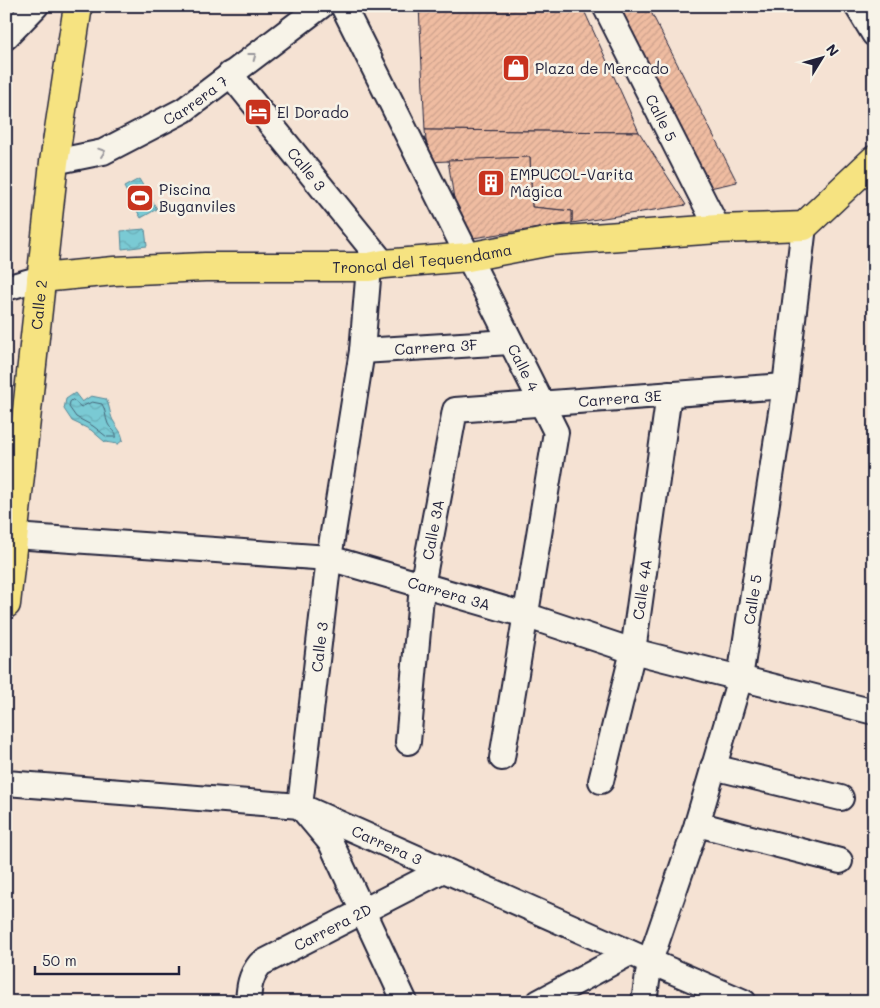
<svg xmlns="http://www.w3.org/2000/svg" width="880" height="1008" font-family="Mali,sans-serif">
  <defs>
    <pattern id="water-waves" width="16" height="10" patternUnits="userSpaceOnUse" patternTransform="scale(1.25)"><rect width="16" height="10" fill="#7acad4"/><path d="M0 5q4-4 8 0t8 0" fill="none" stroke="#69adb7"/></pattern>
    <pattern id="building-hatch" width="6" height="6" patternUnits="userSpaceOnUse" patternTransform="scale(1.25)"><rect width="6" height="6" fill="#efbca1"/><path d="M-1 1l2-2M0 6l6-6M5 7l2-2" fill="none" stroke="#cda18c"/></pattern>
  </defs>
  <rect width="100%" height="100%" fill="#f5e2d3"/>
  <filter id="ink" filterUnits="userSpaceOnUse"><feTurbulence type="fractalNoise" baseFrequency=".02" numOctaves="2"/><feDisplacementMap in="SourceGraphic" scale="10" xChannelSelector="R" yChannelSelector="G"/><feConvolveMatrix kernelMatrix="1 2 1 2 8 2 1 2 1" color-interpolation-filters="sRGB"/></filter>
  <g filter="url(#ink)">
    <g fill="url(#water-waves)" stroke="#578797">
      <polygon points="139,179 157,209 141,218 124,187"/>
      <polygon points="145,229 147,246 122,249 121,231"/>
      <path d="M75,393l7,9 9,-6 15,3c4,7 4,18 8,23 4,8 7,8 9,18l-5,4 -13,-2 -14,-12 -19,-9 -8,-12 2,-10z"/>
    </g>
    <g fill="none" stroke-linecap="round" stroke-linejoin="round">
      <g stroke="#456578" stroke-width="1">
        <polygon points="136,187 138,188 149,206 145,210 142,209 132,191 132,189"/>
        <path d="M73,400l8,7 11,-5 10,2c4,6 3,13 6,20 3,6 9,7 8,13h-9l-14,-11 -17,-9 -7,-10 1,-5z"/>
      </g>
    </g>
    <g fill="url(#building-hatch)" stroke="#22223b">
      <polygon points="419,6 582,6 639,132 425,130"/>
      <polygon points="618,6 648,6 737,182 710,188"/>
      <polygon points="425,130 639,132 686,205 572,223 572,211 532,207 530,157 428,162"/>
      <polygon points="530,157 532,207 572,211 572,223 473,238 456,212 448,160"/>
    </g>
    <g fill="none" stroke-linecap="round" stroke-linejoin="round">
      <g stroke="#22223b" stroke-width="28">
        <g id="minor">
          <path id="s1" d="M343,6l213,426 -54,326"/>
          <path id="s2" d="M605,6l113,223"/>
          <polyline points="857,6 874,34"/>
          <polyline points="6,37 36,6"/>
          <path id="s3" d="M230,74l154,190"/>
          <path id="s4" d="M54,162l49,-10 81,-42 137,-104"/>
          <polyline points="369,267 362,351 329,558 300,806 331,843 405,1002"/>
          <polyline points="6,288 41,278"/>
          <path id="s5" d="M362,351l148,-9"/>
          <path id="s6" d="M14,536l315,22 196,57 108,36 241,61"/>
          <path id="s7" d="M408,742l14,-156 33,-176 330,-24"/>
          <polyline points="713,767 841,798"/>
          <path id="s8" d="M601,781l32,-130 36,-257"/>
          <path id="s9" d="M6,783l294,23 358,159 86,37"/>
          <polyline points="697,824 840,861"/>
          <path id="s10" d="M248,1002c1,-15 2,-26 12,-38l183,-94"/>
          <polyline points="539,1002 630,953"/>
          <path id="s11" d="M644,1002l6,-41 47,-137 43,-146 45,-292 19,-160"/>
        </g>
      </g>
      <g stroke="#22223b" stroke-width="31">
        <g id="major">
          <path id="s12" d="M41,278l73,-7 91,-4h164l15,-3 84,-7 83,-16 167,-12 86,-3 70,-66"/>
          <path id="s13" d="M6,604l48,-442 24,-156"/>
        </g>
      </g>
      <use href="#minor" stroke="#f7f3e8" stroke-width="24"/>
      <use href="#major" stroke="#f6e381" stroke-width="28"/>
    </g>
    <defs><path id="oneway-chevron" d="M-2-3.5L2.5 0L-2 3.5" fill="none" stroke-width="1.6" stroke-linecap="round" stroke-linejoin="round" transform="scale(1.25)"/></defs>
    <g stroke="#97959a">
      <use href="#oneway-chevron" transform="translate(253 56) rotate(-37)"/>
      <use href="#oneway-chevron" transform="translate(102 152) rotate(-19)"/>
    </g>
  </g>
  <defs>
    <g id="shop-square" transform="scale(1.4375)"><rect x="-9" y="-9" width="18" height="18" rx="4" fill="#c8321e" stroke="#f7f3e8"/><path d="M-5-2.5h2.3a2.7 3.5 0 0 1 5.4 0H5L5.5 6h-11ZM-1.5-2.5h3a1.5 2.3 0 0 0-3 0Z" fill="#fff"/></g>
    <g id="hotel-square" transform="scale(1.4375)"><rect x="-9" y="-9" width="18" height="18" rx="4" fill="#c8321e" stroke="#f7f3e8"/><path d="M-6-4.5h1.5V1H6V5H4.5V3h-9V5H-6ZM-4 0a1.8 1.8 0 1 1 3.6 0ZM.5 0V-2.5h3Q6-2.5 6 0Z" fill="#fff"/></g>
    <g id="building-square" transform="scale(1.4375)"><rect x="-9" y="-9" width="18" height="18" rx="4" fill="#c8321e" stroke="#f7f3e8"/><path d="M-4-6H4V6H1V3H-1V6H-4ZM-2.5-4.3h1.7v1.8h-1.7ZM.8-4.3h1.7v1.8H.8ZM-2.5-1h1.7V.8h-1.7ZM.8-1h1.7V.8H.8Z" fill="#fff"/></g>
    <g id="stadium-square" transform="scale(1.4375)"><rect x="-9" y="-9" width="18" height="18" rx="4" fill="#c8321e" stroke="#f7f3e8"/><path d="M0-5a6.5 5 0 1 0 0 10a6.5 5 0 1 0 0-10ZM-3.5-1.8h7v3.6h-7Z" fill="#fff"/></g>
  </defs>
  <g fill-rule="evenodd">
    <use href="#shop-square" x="516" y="68"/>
    <use href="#hotel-square" x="258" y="112"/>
    <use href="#building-square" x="491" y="183"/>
    <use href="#stadium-square" x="140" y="198"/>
  </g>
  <g text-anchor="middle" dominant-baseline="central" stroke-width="5" stroke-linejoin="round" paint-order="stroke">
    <g font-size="15" fill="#22223b" stroke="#f7f3e8" text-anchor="start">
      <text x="535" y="68">Plaza de Mercado</text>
      <text x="277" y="112">El Dorado</text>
      <text x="510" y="174">EMPUCOL-Varita<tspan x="510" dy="17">Mágica</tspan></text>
      <text x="159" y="189">Piscina<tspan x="159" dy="17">Buganviles</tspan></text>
    </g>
    <g font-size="15" fill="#22223b" stroke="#f7f3e8">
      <text stroke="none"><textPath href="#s4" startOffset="156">Carrera 7</textPath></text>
      <text stroke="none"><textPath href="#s2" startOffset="125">Calle 5</textPath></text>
      <text stroke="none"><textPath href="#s3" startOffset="122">Calle 3</textPath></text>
      <text stroke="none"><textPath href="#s12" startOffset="382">Troncal del Tequendama</textPath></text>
      <text stroke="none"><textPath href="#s13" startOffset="301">Calle 2</textPath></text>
      <text stroke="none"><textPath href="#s5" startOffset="74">Carrera 3F</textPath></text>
      <text stroke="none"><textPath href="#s1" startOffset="404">Calle 4</textPath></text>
      <text stroke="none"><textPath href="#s7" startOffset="501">Carrera 3E</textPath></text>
      <text stroke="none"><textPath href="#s7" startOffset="214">Calle 3A</textPath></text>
      <text stroke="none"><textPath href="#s8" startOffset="196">Calle 4A</textPath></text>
      <text stroke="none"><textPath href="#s6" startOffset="441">Carrera 3A</textPath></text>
      <text stroke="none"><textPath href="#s11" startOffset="418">Calle 5</textPath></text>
      <text transform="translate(319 647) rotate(-83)">Calle 3</text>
      <text stroke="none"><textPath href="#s9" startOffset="390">Carrera 3</textPath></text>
      <text stroke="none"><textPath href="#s10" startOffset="122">Carrera 2D</textPath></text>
    </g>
  </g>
  <rect width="880" height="1008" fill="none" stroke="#f7f3e8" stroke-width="25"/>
  <rect x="12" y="12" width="855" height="983" fill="none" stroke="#22223b" stroke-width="2" filter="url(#ink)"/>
  <g transform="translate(822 58) rotate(53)" stroke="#f7f3e8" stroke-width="4" paint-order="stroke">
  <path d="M0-4L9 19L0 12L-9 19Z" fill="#22223b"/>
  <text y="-8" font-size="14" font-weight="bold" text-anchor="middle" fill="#22223b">N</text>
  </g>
  <path d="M35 966v8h144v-8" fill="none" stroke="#22223b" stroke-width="2.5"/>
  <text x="42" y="966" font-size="15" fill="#22223b" stroke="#f7f3e8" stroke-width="4" paint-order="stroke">50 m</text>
</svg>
